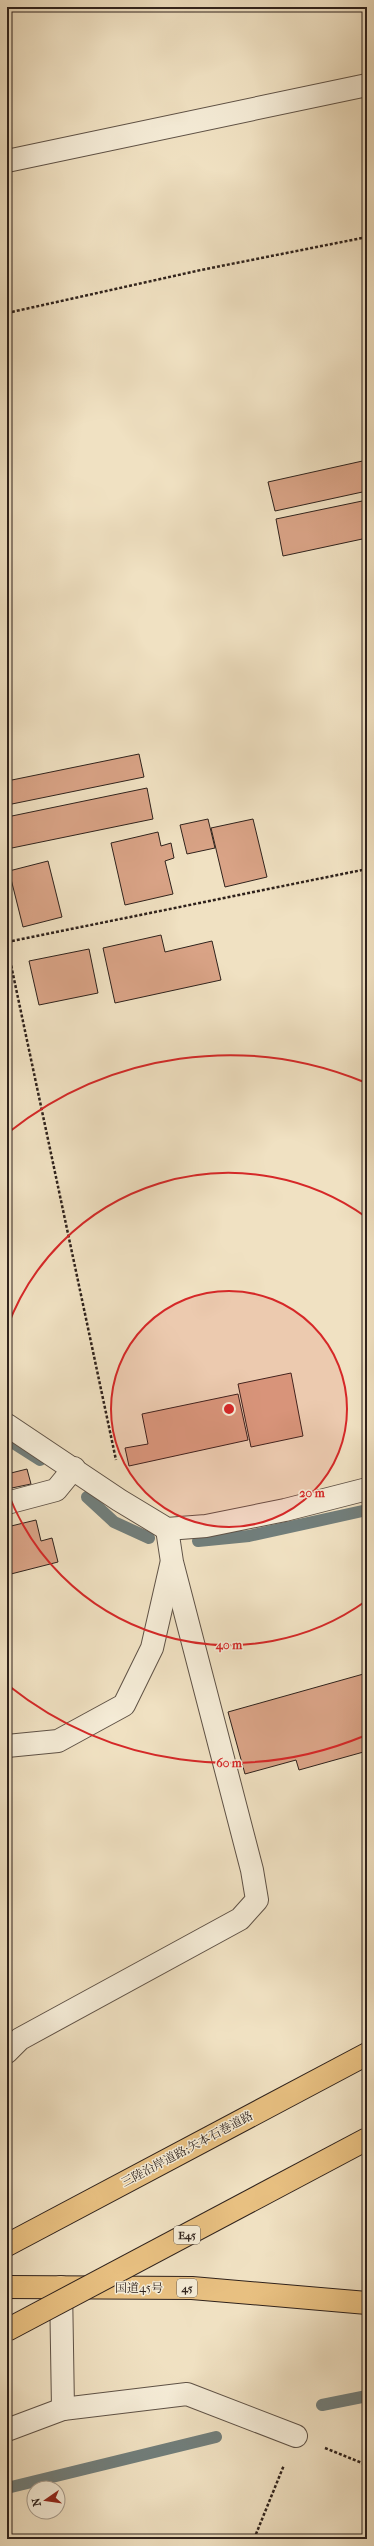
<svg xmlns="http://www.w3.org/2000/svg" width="374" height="2546" font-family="'IM FELL French Canon','Noto Serif JP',serif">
  <rect width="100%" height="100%" fill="#f0e1c2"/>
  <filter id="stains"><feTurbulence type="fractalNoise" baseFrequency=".005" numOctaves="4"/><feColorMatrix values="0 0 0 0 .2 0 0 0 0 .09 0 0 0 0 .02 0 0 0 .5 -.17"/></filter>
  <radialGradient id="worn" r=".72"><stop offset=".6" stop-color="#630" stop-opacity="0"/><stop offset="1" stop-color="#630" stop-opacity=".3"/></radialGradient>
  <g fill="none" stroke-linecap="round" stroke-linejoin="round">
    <g stroke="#717e7b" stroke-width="12">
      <polyline points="7,1439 40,1460"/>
      <polyline points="87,1497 114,1522 149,1538"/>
      <polyline points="198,1541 249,1536 367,1510"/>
      <polyline points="322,2405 367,2396"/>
      <polyline points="7,2488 216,2437"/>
    </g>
  </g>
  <g fill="#d9a386" stroke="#2f221c">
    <polygon points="367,460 367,491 275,511 268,482"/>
    <polygon points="367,500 367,538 283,556 276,519"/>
    <polygon points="139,754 144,777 7,805 7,781"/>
    <polygon points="147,788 153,819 7,849 7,817"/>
    <polygon points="208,819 215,848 187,854 180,825"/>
    <polygon points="253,819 267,877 225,887 211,828"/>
    <polygon points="158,832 161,846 171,843 174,858 165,861 173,894 125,905 111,843"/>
    <polygon points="48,861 62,917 23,927 9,871"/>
    <polygon points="161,935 165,952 212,941 221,980 115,1003 103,948"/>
    <polygon points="89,949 98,993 39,1005 29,961"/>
    <polygon points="291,1373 303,1436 251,1447 238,1384"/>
    <polygon points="238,1394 248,1440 129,1466 125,1448 148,1444 142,1414"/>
    <polygon points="7,1458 11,1473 27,1469 31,1484 7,1489"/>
    <polygon points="36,1520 41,1541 52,1538 58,1562 7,1575 7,1527"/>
    <polygon points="367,1673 367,1751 299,1770 296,1760 245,1774 228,1712"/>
  </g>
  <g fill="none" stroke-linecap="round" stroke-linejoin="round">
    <g stroke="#5f5246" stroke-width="24">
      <g id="minor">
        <polyline points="7,161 367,85"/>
        <polyline points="7,1425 119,1500 167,1529 206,1526 285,1510 367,1489"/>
        <polyline points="7,1503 56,1490 74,1468"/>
        <polyline points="7,1746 58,1741 124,1705 152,1648 171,1565"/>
        <polyline points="7,2052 20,2039 240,1919 257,1900 252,1870 172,1562 167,1529"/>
        <polyline points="61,2287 63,2409"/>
        <polyline points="7,2430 63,2409 187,2394 296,2436"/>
      </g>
    </g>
    <g stroke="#2f221c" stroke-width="24">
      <g id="highway">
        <polyline points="7,2245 367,2054"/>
        <polyline points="7,2287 192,2288 367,2303"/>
      </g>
    </g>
    <g stroke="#2f221c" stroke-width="2.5" stroke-dasharray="3 2" stroke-linecap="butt">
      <polyline points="7,313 201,270 367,237"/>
      <polyline points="7,942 367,869"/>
      <polyline points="7,946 116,1460"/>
      <polyline points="325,2448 367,2465"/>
      <polyline points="254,2539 284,2465"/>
    </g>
    <use href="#minor" stroke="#f5ecd7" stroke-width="22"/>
    <use href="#highway" stroke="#e8c081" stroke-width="22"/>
    <g stroke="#2f221c" stroke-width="24" stroke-linecap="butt">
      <polyline id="highway-bridge" points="7,2330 367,2139"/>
    </g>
    <use href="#highway-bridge" stroke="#e8c081" stroke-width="22"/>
  </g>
  <circle cx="229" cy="1409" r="118" fill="#d62828" fill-opacity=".12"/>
  <g fill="none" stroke="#d62828" stroke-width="2">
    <circle cx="229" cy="1409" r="118"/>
    <path d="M366 1601A236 236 0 0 1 7 1490M7 1328A236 236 0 0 1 366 1217"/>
    <path d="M364 1736A354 354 0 0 1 9 1686M9 1132A354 354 0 0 1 364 1082"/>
  </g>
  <g text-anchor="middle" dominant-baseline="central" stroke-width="3" stroke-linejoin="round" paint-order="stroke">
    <g fill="#f5ecd7" stroke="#6a5f54" stroke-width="1">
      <rect x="174" y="2226" width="26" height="18" rx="3"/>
      <rect x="177" y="2279" width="20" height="18" rx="3"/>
    </g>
    <g font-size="11" font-weight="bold" fill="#2f221c">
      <text x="187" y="2235">E45</text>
      <text x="187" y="2288">45</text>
    </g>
    <g font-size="12" fill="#2f221c" stroke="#f5ecd7">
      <text transform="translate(187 2149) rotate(-28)">三陸沿岸道路;矢本石巻道路</text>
      <text x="139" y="2288">国道45号</text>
    </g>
  </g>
  <circle cx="229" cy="1409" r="6" fill="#d62828" stroke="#f5ecd7" stroke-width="2"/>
  <g font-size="12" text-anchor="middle" font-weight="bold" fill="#d62828" stroke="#f5ecd7" stroke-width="3" stroke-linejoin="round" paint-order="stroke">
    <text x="312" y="1497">20 m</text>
    <text x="229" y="1649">40 m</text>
    <text x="229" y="1767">60 m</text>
  </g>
  <rect width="374" height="2546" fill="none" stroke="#f0e1c2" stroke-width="24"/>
  <rect x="8" y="8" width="358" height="2530" fill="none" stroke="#2f221c" stroke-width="2"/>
  <rect x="12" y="12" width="350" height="2522" fill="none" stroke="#2f221c"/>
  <g transform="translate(46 2500) rotate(257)"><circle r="19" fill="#f5ecd7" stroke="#a69b8c"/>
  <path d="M0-3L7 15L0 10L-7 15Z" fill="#8f2418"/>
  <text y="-6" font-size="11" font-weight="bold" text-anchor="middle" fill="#2f221c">N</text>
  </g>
  <rect width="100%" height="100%" filter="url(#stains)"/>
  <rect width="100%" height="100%" fill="url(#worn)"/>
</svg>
